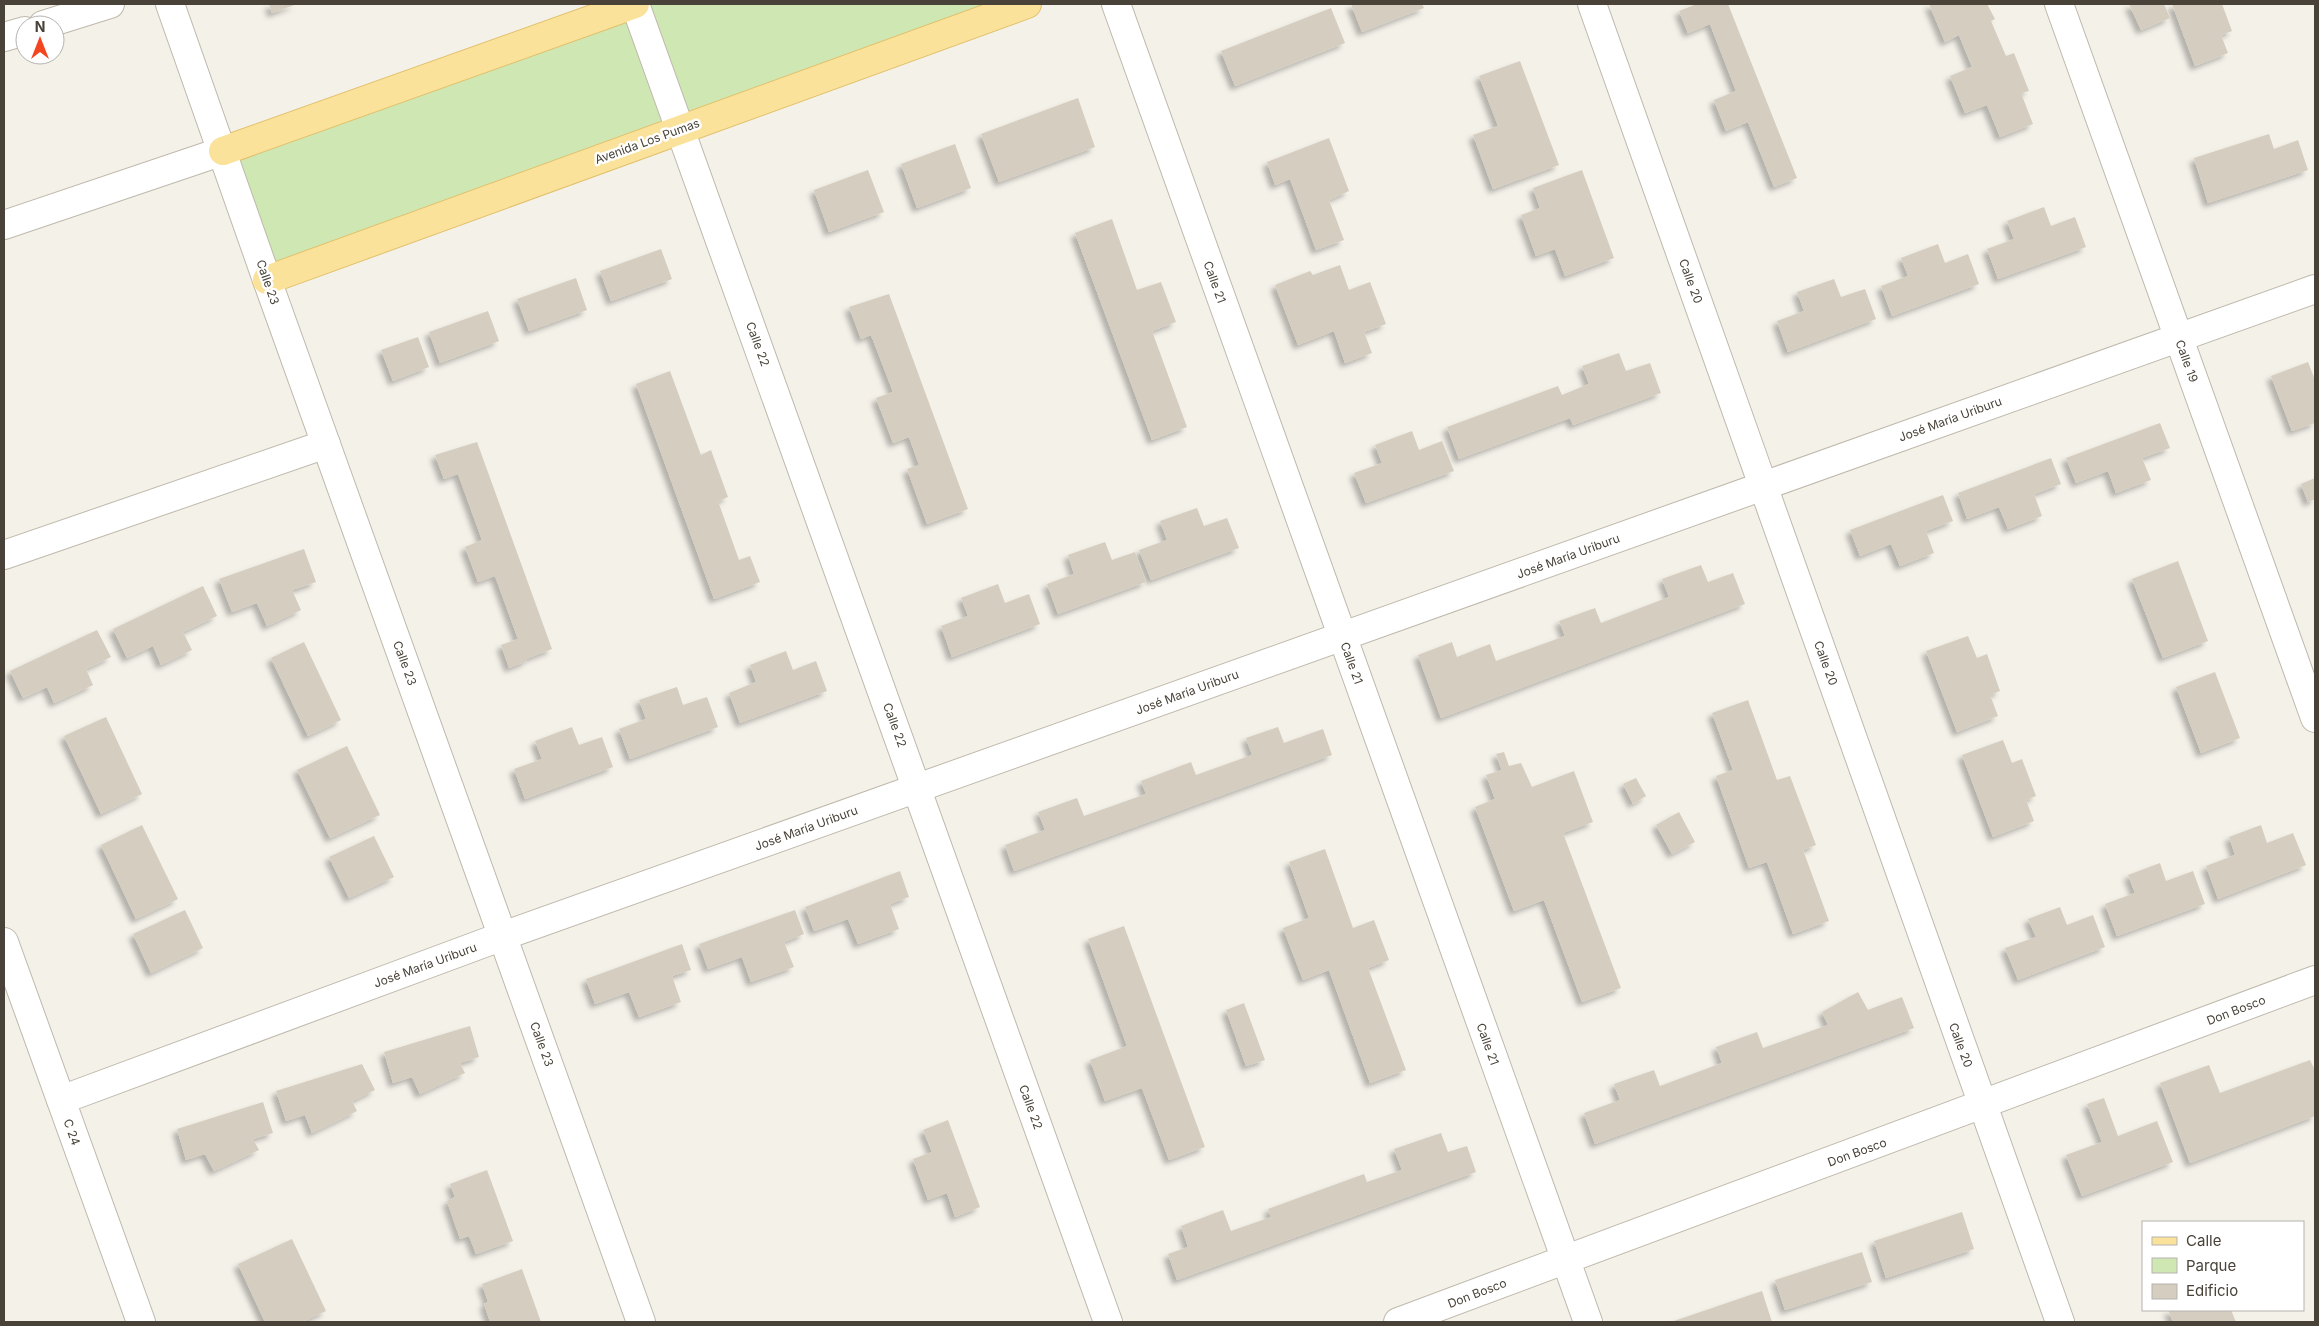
<svg xmlns="http://www.w3.org/2000/svg" width="2319" height="1326" font-family="Inter,sans-serif">
  <defs>
    <filter id="shadow"><feDropShadow dx="-4.5" dy="4.5" stdDeviation="2.5" flood-color="#0004"/></filter>
  </defs>
  <rect width="100%" height="100%" fill="#f4f1e9"/>
  <polygon fill="#cfe7b3" points="640,4 1029,4 268,277 224,152"/>
  <g fill="#d5cdbf" filter="url(#shadow)">
    <polygon points="269,4 297,4 272,13"/>
    <polygon points="1351,4 1422,4 1424,8 1362,32"/>
    <polygon points="1697,4 1728,4 1797,178 1774,187 1748,122 1726,131 1714,100 1736,91 1710,24 1688,33 1679,11"/>
    <polygon points="1929,4 1987,4 1995,19 1991,21 2006,56 2014,53 2029,91 2021,93 2033,124 2000,137 1987,105 1965,113 1950,76 1972,67 1959,35 1945,42"/>
    <polygon points="2129,4 2164,4 2170,18 2141,30"/>
    <polygon points="2172,4 2222,4 2232,31 2221,35 2228,53 2195,66"/>
    <polygon points="1331,8 1345,43 1235,86 1221,51"/>
    <polygon points="1520,61 1559,165 1493,189 1473,135 1498,126 1479,76"/>
    <polygon points="1078,98 1095,147 999,182 981,134"/>
    <polygon points="2269,134 2274,149 2298,140 2308,170 2208,203 2194,158"/>
    <polygon points="1329,138 1349,191 1329,200 1344,240 1316,250 1290,179 1275,185 1267,162"/>
    <polygon points="955,144 971,188 917,208 901,164"/>
    <polygon points="868,170 884,212 829,232 814,190"/>
    <polygon points="1582,170 1614,258 1565,276 1555,249 1536,256 1521,215 1540,208 1533,188"/>
    <polygon points="2044,207 2051,226 2075,217 2086,247 1998,279 1987,249 2014,239 2007,221"/>
    <polygon points="1112,219 1137,290 1161,282 1176,322 1152,331 1187,427 1152,440 1075,233"/>
    <polygon points="1938,244 1945,263 1968,254 1979,284 1892,316 1881,286 1908,276 1901,258"/>
    <polygon points="661,249 672,279 611,301 600,271"/>
    <polygon points="1340,265 1349,290 1370,282 1386,324 1364,332 1372,353 1345,363 1334,331 1298,345 1275,285 1310,271 1313,275"/>
    <polygon points="576,278 587,310 529,331 517,299"/>
    <polygon points="1834,279 1841,297 1865,289 1876,319 1788,352 1777,321 1804,311 1797,292"/>
    <polygon points="889,294 968,509 927,524 907,469 919,465 909,437 893,443 876,398 893,392 871,335 861,339 849,307"/>
    <polygon points="488,311 499,341 440,363 429,332"/>
    <polygon points="418,337 429,367 393,381 381,350"/>
    <polygon points="1619,353 1626,371 1650,363 1661,393 1573,425 1570,418 1459,459 1447,427 1558,386 1562,395 1589,384 1582,366"/>
    <polygon points="2308,362 2315,380 2315,423 2292,431 2271,376"/>
    <polygon points="670,371 701,455 711,450 728,497 718,501 739,560 750,556 760,582 714,599 636,384"/>
    <polygon points="2160,423 2170,448 2142,458 2151,480 2116,493 2108,471 2076,483 2066,458"/>
    <polygon points="1412,431 1419,450 1442,441 1454,471 1366,503 1354,473 1382,463 1375,445"/>
    <polygon points="477,442 552,649 526,659 527,661 509,668 501,645 518,639 495,576 478,582 465,547 482,540 458,474 444,479 435,455"/>
    <polygon points="2051,458 2061,484 2034,494 2042,516 2008,529 1999,507 1967,519 1958,493"/>
    <polygon points="2315,478 2315,499 2308,502 2301,484"/>
    <polygon points="1943,495 1953,521 1926,531 1934,553 1900,566 1891,544 1860,556 1850,530"/>
    <polygon points="1197,508 1204,526 1227,518 1239,548 1151,580 1139,550 1167,540 1160,521"/>
    <polygon points="1105,542 1112,560 1135,552 1146,582 1058,614 1047,584 1074,574 1068,555"/>
    <polygon points="304,549 316,582 292,590 301,610 267,626 257,603 232,612 219,579"/>
    <polygon points="2178,561 2208,641 2163,658 2132,579"/>
    <polygon points="1701,565 1708,582 1733,573 1745,604 1441,718 1418,655 1452,642 1457,657 1490,644 1496,661 1565,636 1559,621 1595,608 1601,623 1669,597 1662,579"/>
    <polygon points="998,584 1005,603 1029,594 1040,624 952,657 941,626 968,616 961,598"/>
    <polygon points="203,586 217,616 183,632 192,650 161,665 153,646 127,658 113,629"/>
    <polygon points="97,630 111,657 86,669 93,685 54,703 47,687 23,698 10,671"/>
    <polygon points="1968,636 1977,658 1987,654 2000,691 1990,695 1998,716 1957,732 1926,651"/>
    <polygon points="304,642 341,720 308,736 271,658"/>
    <polygon points="786,651 793,670 816,661 827,691 740,723 729,693 756,682 750,665"/>
    <polygon points="2215,672 2240,738 2201,753 2176,687"/>
    <polygon points="677,687 683,705 707,697 718,727 630,759 619,729 646,719 639,700"/>
    <polygon points="1748,700 1777,780 1790,776 1816,845 1803,850 1829,921 1793,934 1767,862 1749,868 1716,776 1733,770 1712,713"/>
    <polygon points="106,717 142,794 101,814 64,736"/>
    <polygon points="572,727 579,745 602,737 613,767 525,799 514,769 542,759 535,741"/>
    <polygon points="1278,727 1284,743 1323,729 1332,755 1014,871 1005,845 1045,830 1038,812 1077,798 1084,816 1146,794 1141,781 1191,762 1196,775 1252,755 1246,738"/>
    <polygon points="2003,740 2012,763 2022,759 2036,796 2026,800 2034,821 1993,837 1962,755"/>
    <polygon points="347,746 380,815 330,838 297,770"/>
    <polygon points="1504,752 1509,766 1521,763 1532,787 1574,771 1593,822 1563,833 1621,988 1582,1002 1544,900 1514,911 1475,807 1495,799 1486,775 1502,770 1496,754"/>
    <polygon points="1636,778 1646,796 1633,804 1623,784"/>
    <polygon points="1679,812 1695,842 1672,854 1656,825"/>
    <polygon points="142,825 178,899 136,919 101,845"/>
    <polygon points="2261,825 2267,843 2293,833 2306,865 2218,899 2206,866 2235,855 2229,837"/>
    <polygon points="374,836 394,877 349,898 329,857"/>
    <polygon points="1325,849 1353,928 1374,920 1389,960 1368,968 1406,1070 1370,1083 1329,970 1303,980 1283,928 1309,918 1289,862"/>
    <polygon points="2160,863 2166,881 2193,871 2205,904 2117,936 2105,904 2135,893 2128,875"/>
    <polygon points="900,871 909,897 890,904 899,929 858,944 848,919 814,931 805,907"/>
    <polygon points="2060,907 2067,925 2093,915 2105,947 2018,980 2005,948 2036,937 2028,919"/>
    <polygon points="185,910 203,948 151,973 133,934"/>
    <polygon points="795,910 804,934 784,942 794,967 751,982 742,957 708,969 699,944"/>
    <polygon points="1124,926 1205,1147 1169,1160 1142,1088 1105,1101 1090,1060 1127,1046 1088,939"/>
    <polygon points="682,944 691,970 672,976 681,1002 639,1017 629,992 595,1004 586,979"/>
    <polygon points="1858,992 1868,1010 1902,997 1914,1028 1595,1144 1584,1113 1620,1100 1614,1084 1654,1070 1660,1086 1722,1063 1716,1047 1757,1032 1763,1048 1828,1025 1822,1012"/>
    <polygon points="1244,1003 1265,1060 1246,1066 1226,1010"/>
    <polygon points="470,1026 479,1057 460,1063 465,1073 420,1094 412,1077 393,1083 384,1052"/>
    <polygon points="2310,1060 2315,1070 2315,1116 2190,1163 2160,1083 2209,1065 2220,1093"/>
    <polygon points="362,1064 375,1090 352,1101 357,1111 312,1133 305,1115 286,1121 276,1091"/>
    <polygon points="2104,1098 2118,1136 2157,1121 2173,1162 2082,1196 2066,1155 2102,1142 2087,1104"/>
    <polygon points="263,1102 273,1133 253,1139 259,1150 214,1171 205,1154 186,1160 177,1129"/>
    <polygon points="948,1120 980,1207 955,1217 947,1193 928,1200 913,1159 932,1152 923,1130"/>
    <polygon points="1441,1133 1448,1152 1467,1146 1476,1172 1177,1280 1168,1254 1188,1247 1181,1226 1223,1210 1231,1231 1271,1217 1268,1209 1364,1174 1367,1182 1402,1170 1394,1149"/>
    <polygon points="487,1170 513,1241 476,1254 469,1236 460,1239 447,1201 455,1197 450,1184"/>
    <polygon points="1962,1212 1974,1249 1886,1278 1874,1241"/>
    <polygon points="292,1239 326,1311 302,1322 265,1322 238,1264"/>
    <polygon points="1862,1252 1872,1282 1785,1310 1775,1280"/>
    <polygon points="522,1269 541,1322 490,1322 484,1304 488,1302 482,1284"/>
    <polygon points="1762,1291 1772,1322 1671,1322"/>
    <polygon points="2168,1310 2231,1310 2236,1322 2173,1322"/>
  </g>
  <g fill="none" stroke-linecap="round" stroke-linejoin="round">
    <g stroke="#bfb9ac" stroke-width="30">
      <g id="minor">
        <polyline points="170,4 267,280 641,1322"/>
        <polyline points="635,4 1108,1322"/>
        <polyline points="1116,4 1588,1322"/>
        <polyline points="1592,4 2060,1322"/>
        <polyline points="2059,4 2315,718"/>
        <polyline points="43,25 110,4"/>
        <polyline points="4,37 25,31"/>
        <polyline points="4,225 223,151"/>
        <polyline points="4,555 326,444"/>
        <polyline points="4,942 141,1322"/>
        <polyline points="61,1100 503,936 2315,289"/>
        <polyline points="1398,1322 2315,980"/>
      </g>
    </g>
    <g stroke="#e1c06b" stroke-width="30">
      <g id="major">
        <polyline points="223,151 635,4"/>
        <polyline points="267,280 1027,4"/>
      </g>
    </g>
    <use href="#minor" stroke="#fff" stroke-width="28"/>
    <use href="#major" stroke="#fbe29b" stroke-width="28"/>
  </g>
  <g text-anchor="middle" dominant-baseline="central" stroke-width="5" stroke-linejoin="round" paint-order="stroke">
    <g font-size="12" fill="#484238" stroke="#fff">
      <text transform="translate(647 141) rotate(-20)">Avenida Los Pumas</text>
      <text transform="translate(1691 281) rotate(70)">Calle 20</text>
      <text transform="translate(268 282) rotate(71)">Calle 23</text>
      <text transform="translate(1215 282) rotate(70)">Calle 21</text>
      <text transform="translate(758 344) rotate(70)">Calle 22</text>
      <text transform="translate(2187 361) rotate(70)">Calle 19</text>
      <text transform="translate(1950 419) rotate(-20)">José María Uriburu</text>
      <text transform="translate(1568 556) rotate(-20)">José María Uriburu</text>
      <text transform="translate(405 663) rotate(70)">Calle 23</text>
      <text transform="translate(1352 663) rotate(70)">Calle 21</text>
      <text transform="translate(1826 663) rotate(70)">Calle 20</text>
      <text transform="translate(1187 692) rotate(-20)">José María Uriburu</text>
      <text transform="translate(895 725) rotate(70)">Calle 22</text>
      <text transform="translate(806 828) rotate(-20)">José María Uriburu</text>
      <text transform="translate(425 965) rotate(-20)">José María Uriburu</text>
      <text transform="translate(2236 1010) rotate(-21)">Don Bosco</text>
      <text transform="translate(542 1044) rotate(70)">Calle 23</text>
      <text transform="translate(1488 1044) rotate(70)">Calle 21</text>
      <text transform="translate(1961 1045) rotate(70)">Calle 20</text>
      <text transform="translate(1031 1107) rotate(70)">Calle 22</text>
      <text transform="translate(72 1132) rotate(70)">C 24</text>
      <text transform="translate(1857 1152) rotate(-20)">Don Bosco</text>
      <text transform="translate(1477 1293) rotate(-21)">Don Bosco</text>
    </g>
  </g>
  <rect width="2319" height="1326" fill="none" stroke="#484238" stroke-width="10"/>
  <rect x="2142" y="1221" width="162" height="90" fill="#ffffff" stroke="#b6b3af"/>
  <rect x="2152" y="1237" width="25" height="8" fill="#fbe29b" stroke="#b6b3af"/>
  <text x="2186" y="1246" font-size="15" fill="#484238">Calle</text>
  <rect x="2152" y="1258" width="25" height="15" fill="#cfe7b3" stroke="#b6b3af"/>
  <text x="2186" y="1271" font-size="15" fill="#484238">Parque</text>
  <rect x="2152" y="1284" width="25" height="15" fill="#d5cdbf" stroke="#b6b3af"/>
  <text x="2186" y="1296" font-size="15" fill="#484238">Edificio</text>
  <g transform="translate(40 40)"><circle r="24" fill="#ffffff" stroke="#b6b3af"/>
  <path d="M0-4L9 19L0 12L-9 19Z" fill="#f44521"/>
  <text y="-8" font-size="14" font-weight="bold" text-anchor="middle" fill="#484238">N</text>
  </g>
</svg>
